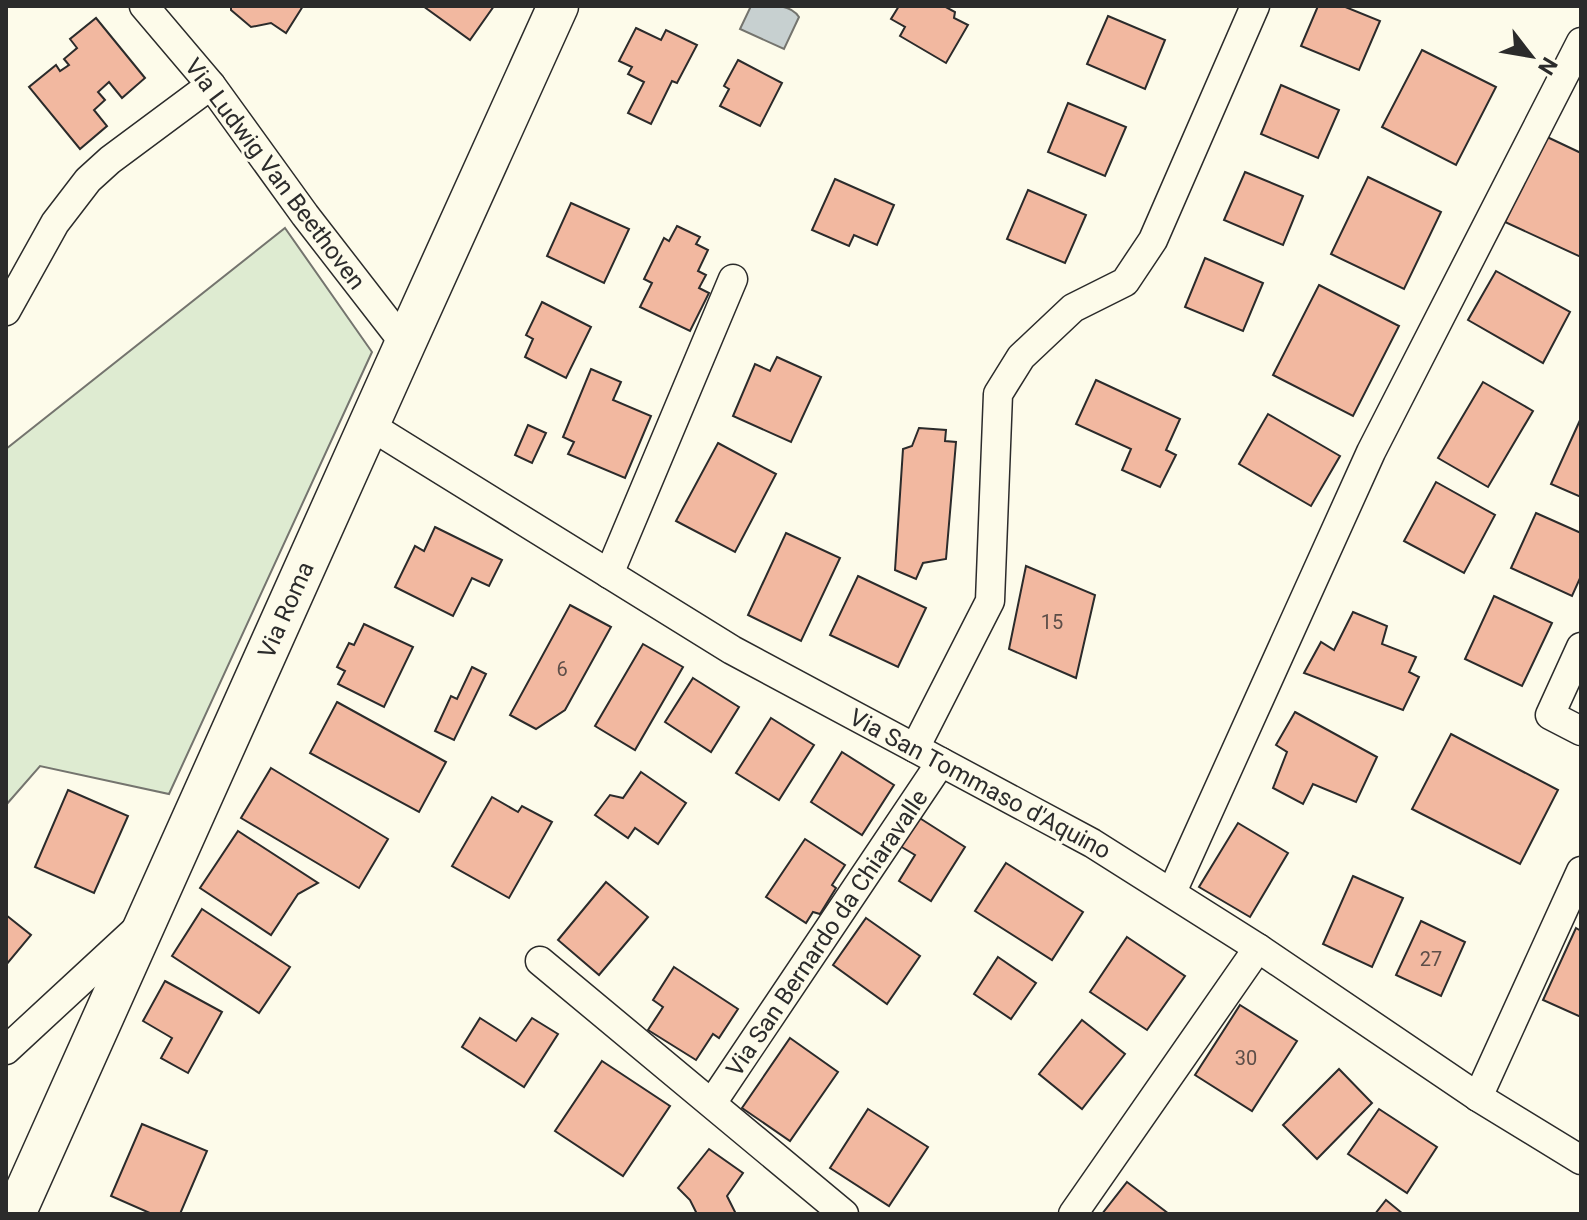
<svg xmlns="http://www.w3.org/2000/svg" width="1587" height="1220" font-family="Roboto,sans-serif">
  <rect width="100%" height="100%" fill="#fdfbea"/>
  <polygon fill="#deebd1" stroke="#74746e" stroke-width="2" points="285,228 372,352 169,794 40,766 6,805 6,449"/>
  <path fill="#c7d0d0" stroke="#74746e" stroke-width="2" d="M751,6c16,0 38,-4 48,11l-15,32 -44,-20z"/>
  <g fill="#f2b8a0" stroke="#2b2b2b" stroke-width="2">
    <polygon points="231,6 303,6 286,33 271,23 251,27 231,10"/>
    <polygon points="423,6 494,6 470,40"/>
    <polygon points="899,6 944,6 955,12 954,18 968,25 946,63 900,36 905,27 891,19"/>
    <polygon points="1318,6 1343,6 1380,21 1359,70 1301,46"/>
    <polygon points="1108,16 1165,40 1145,89 1087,64"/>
    <polygon points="96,18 145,78 122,98 109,82 98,92 105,100 94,110 107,126 80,149 29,87 56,65 60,71 69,65 64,59 77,48 70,39"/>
    <polygon points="636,28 661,40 666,30 697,45 677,83 672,81 651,124 628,113 644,82 628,74 632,67 619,61"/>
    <polygon points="1422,50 1496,87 1456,165 1382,127"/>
    <polygon points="738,60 782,83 760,126 720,106 729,89 724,86"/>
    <polygon points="1281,85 1339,110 1318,158 1261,134"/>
    <polygon points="1068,103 1126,127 1105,176 1048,152"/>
    <polygon points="1545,136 1581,153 1581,257 1505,222"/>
    <polygon points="1245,172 1303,196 1283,245 1224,220"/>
    <polygon points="1368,177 1441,212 1404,289 1331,254"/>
    <polygon points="835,179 894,205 877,245 854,235 849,246 812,230"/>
    <polygon points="1028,190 1086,215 1065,263 1007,239"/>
    <polygon points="571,203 629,229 604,283 547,256"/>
    <polygon points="677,226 700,237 696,244 708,250 698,271 706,275 699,288 709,293 690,331 640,307 652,283 644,279 664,238 669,241"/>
    <polygon points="1205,258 1263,283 1243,331 1185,307"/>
    <polygon points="1496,271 1570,312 1543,363 1468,320"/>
    <polygon points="1319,285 1399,326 1353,416 1273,375"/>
    <polygon points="542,302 591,327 566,378 525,357 533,339 526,335"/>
    <polygon points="777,357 821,377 791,442 733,416 755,364 770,371"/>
    <polygon points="591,369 621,382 613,400 651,416 625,478 568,454 574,442 563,437"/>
    <polygon points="1096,380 1180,419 1166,450 1176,455 1160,487 1122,470 1131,449 1076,424"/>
    <polygon points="1483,382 1533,411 1488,487 1438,458"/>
    <polygon points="1268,414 1340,456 1311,506 1239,464"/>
    <polygon points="1581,418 1581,497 1551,484"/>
    <polygon points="528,425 546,433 532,463 515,455"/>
    <polygon points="919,428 946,430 945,441 956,442 946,559 923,563 916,579 895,570 903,449 912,446"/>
    <polygon points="718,443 776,474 735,552 676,521"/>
    <polygon points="1436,482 1495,515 1464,573 1404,541"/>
    <polygon points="1536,513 1581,533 1581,576 1572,596 1511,568"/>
    <polygon points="435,527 502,560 489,586 472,578 453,616 395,587 415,546 424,551"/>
    <polygon points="786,533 840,558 801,641 748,615"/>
    <polygon points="1026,566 1095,595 1076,678 1009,649"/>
    <polygon points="858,576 926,608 898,667 830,635"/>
    <polygon points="1494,596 1552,623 1522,686 1465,659"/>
    <polygon points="570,605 611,627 565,710 536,729 510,715"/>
    <polygon points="1353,612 1387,626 1382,644 1416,657 1409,672 1419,677 1403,710 1304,673 1321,642 1334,650"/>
    <polygon points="364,624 413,647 384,707 338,684 345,671 337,667 349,643 354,645"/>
    <polygon points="643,644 683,667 635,750 595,726"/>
    <polygon points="472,667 486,674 454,740 435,731 451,696 457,699"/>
    <polygon points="693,678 739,707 711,752 665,722"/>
    <polygon points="337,702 446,762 419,812 310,753"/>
    <polygon points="1295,712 1377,757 1356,802 1313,784 1303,804 1273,788 1287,752 1276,745"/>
    <polygon points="771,718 814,745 779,800 736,773"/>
    <polygon points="1451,734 1558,790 1520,864 1412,809"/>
    <polygon points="842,752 894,785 862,835 811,802"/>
    <polygon points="271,768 388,839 359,888 241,818"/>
    <polygon points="641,772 686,803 658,844 635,828 628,838 595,815 610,795 623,798"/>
    <polygon points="68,790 128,816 94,893 35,867"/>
    <polygon points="492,797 518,812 522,806 552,822 509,898 452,866"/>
    <polygon points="918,817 965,847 931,901 899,881 915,855 900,846"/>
    <polygon points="1238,823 1288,853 1250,917 1199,887"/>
    <polygon points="238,831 318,883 298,894 271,935 200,888"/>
    <polygon points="805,839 845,865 832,885 836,888 820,914 813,912 806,923 766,897"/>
    <polygon points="1006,863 1083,912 1052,960 975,911"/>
    <polygon points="1353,876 1403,898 1372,967 1323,944"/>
    <polygon points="606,882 648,917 599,975 558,940"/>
    <polygon points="202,909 290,967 259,1013 172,956"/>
    <polygon points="6,915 31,935 6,965"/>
    <polygon points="866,918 920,956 887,1004 833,965"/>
    <polygon points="1421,921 1465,942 1441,996 1396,975"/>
    <polygon points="1576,928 1581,931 1581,1017 1543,1000"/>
    <polygon points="1127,937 1185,976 1147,1030 1090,992"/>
    <polygon points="998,957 1036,983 1011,1019 974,994"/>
    <polygon points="674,967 738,1009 719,1038 713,1034 696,1060 648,1030 663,1007 653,1000"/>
    <polygon points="165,981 222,1012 188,1073 161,1058 172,1038 143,1021"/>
    <polygon points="1240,1005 1297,1041 1252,1111 1195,1075"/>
    <polygon points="480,1018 516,1041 532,1018 558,1034 524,1087 462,1047"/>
    <polygon points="1082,1020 1125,1054 1082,1109 1039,1074"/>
    <polygon points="790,1038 838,1072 790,1141 742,1108"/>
    <polygon points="602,1061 670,1106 623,1176 555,1131"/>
    <polygon points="1339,1069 1372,1103 1317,1159 1283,1125"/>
    <polygon points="868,1109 928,1147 889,1206 830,1168"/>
    <polygon points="1379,1109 1437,1147 1407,1193 1348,1154"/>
    <polygon points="142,1124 207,1151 180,1214 152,1214 111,1196"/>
    <polygon points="709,1149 743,1173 727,1196 736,1214 697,1214 690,1200 678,1188"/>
    <polygon points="1127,1182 1169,1214 1102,1214"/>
    <polygon points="1386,1200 1403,1214 1375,1214"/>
  </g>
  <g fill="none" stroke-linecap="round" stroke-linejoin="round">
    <g stroke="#2b2b2b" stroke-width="31">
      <g id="street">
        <polyline points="144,6 211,85 305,215 405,344"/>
        <polyline points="6,311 55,223 88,180 110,160 211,85"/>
        <polyline points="369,425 732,650 1092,843 1258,948 1478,1097 1581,1160"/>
        <polyline points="609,574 733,279"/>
        <polyline points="1581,647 1550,715 1581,731"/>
        <polyline points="915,748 990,601 998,394 1021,357 1073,308 1125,282 1153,240 1255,6"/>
        <polyline points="1172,892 1371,452 1581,42"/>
        <polyline points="540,961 844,1214"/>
        <polyline points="6,1050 138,928"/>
        <polyline points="1478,1097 1581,871"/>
        <polyline points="712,1103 941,762"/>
        <polyline points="1073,1214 1258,948"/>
      </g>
    </g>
    <g stroke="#2b2b2b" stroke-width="43">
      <polyline id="secondary" points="15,1214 405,344 558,6"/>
    </g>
    <use href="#street" stroke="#fdfbea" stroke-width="28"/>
    <use href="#secondary" stroke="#fdfbea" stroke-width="40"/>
  </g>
  <g text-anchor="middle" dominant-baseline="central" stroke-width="6" stroke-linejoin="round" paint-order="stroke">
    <g font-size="20" fill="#5d4e48">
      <text x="1052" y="622">15</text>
      <text x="562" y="669">6</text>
      <text x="1431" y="959">27</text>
      <text x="1246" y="1058">30</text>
    </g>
    <g font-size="24" fill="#2b2b2b" stroke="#fdfbea">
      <text transform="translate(275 174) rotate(53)">Via Ludwig Van Beethoven</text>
      <text transform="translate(286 610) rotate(-66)">Via Roma</text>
      <text transform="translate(980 784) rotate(28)">Via San Tommaso d'Aquino</text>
      <text transform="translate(827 933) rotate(-56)">Via San Bernardo da Chiaravalle</text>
    </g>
  </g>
  <rect width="1587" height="1220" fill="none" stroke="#2b2b2b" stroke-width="16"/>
  <g transform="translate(1531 56) rotate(121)" stroke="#fdfbea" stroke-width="6" paint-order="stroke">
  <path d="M0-6L14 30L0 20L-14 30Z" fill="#2b2b2b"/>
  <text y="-12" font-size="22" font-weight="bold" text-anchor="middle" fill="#2b2b2b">N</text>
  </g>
</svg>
